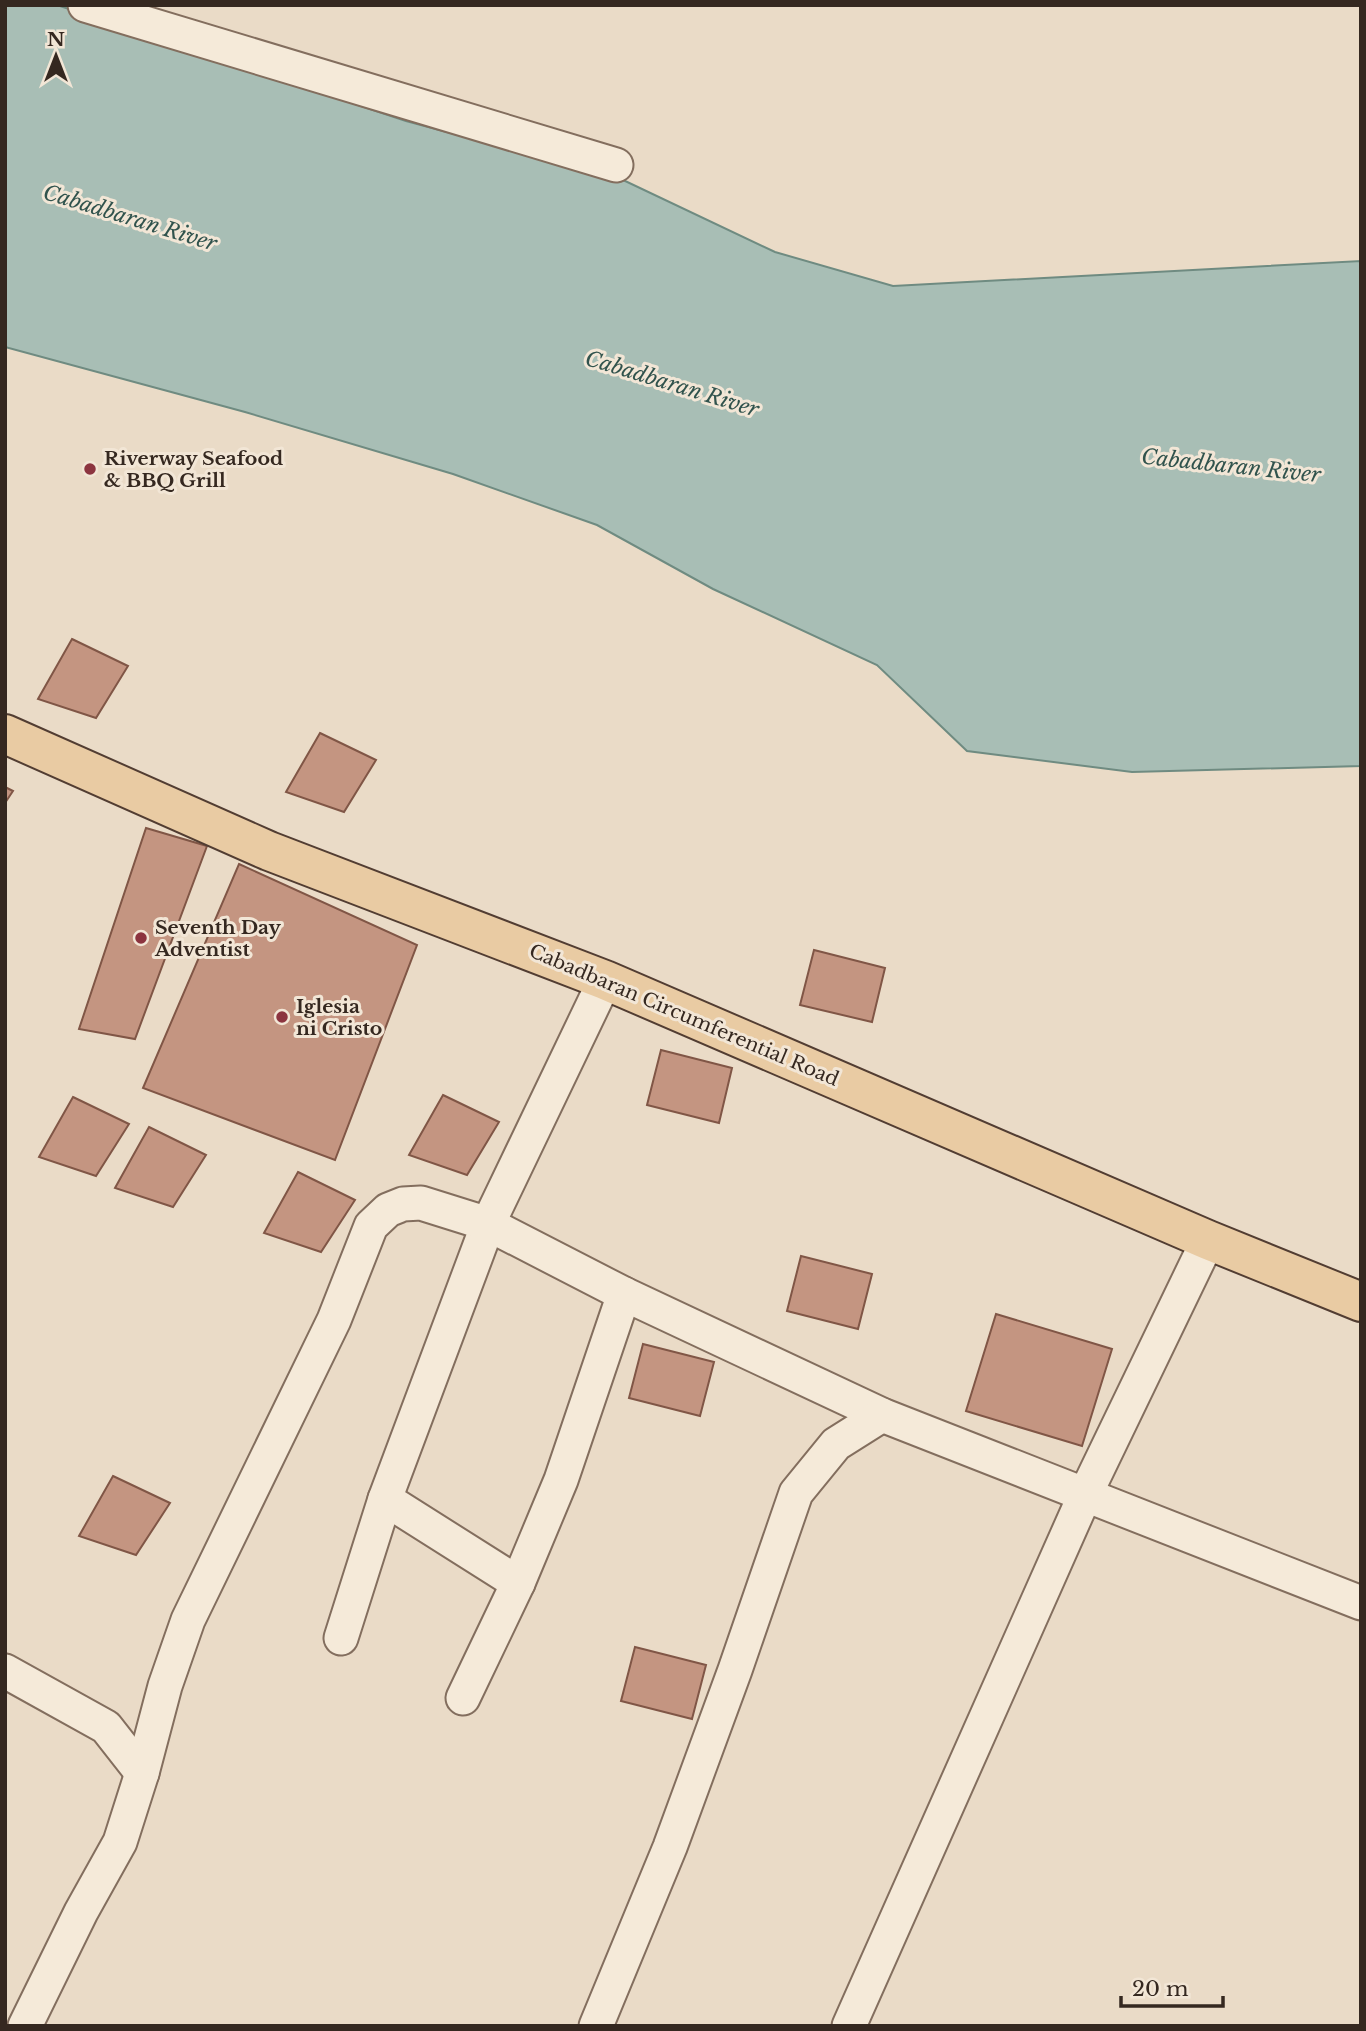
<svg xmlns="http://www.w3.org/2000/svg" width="1366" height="2031" font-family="'Libre Baskerville',serif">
  <rect width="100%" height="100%" fill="#eadbc7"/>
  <polygon fill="#a8beb5" stroke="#6f8b81" stroke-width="2" points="5,5 57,5 406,121 621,179 775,252 893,286 1361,261 1361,766 1132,772 967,751 877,665 713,589 597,525 453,474 245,412 5,347"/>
  <g fill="#c49581" stroke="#805646" stroke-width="2">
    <polygon points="72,639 128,666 96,718 38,699"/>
    <polygon points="320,733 376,760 344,812 286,792"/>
    <polygon points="5,787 13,791 5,803"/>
    <polygon points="146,828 207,846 135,1039 79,1029"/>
    <polygon points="239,864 417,945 335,1160 143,1088"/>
    <polygon points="814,950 885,968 872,1022 800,1005"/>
    <polygon points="661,1050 732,1068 719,1123 647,1105"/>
    <polygon points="443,1095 499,1122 467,1175 409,1155"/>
    <polygon points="73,1097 129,1124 96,1176 39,1157"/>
    <polygon points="149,1127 206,1155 173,1207 115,1188"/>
    <polygon points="298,1172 355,1200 321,1252 264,1233"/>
    <polygon points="801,1256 872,1274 858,1329 787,1311"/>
    <polygon points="996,1314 1112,1349 1082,1446 966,1411"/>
    <polygon points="643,1344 714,1362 700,1416 629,1398"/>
    <polygon points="113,1476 170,1503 136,1555 79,1536"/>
    <polygon points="635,1647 706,1665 692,1719 621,1701"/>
  </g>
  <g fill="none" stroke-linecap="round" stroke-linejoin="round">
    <g stroke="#836e5e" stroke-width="37">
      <g id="minor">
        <polyline points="85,5 616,165"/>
        <polyline points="385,1499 518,1583"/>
        <polyline points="341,1638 385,1499 488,1224 605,980"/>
        <polyline points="5,1671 106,1727 142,1773"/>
        <polyline points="463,1698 518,1583 561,1480 624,1294"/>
        <polyline points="25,2026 81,1912 120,1842 142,1773 165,1686 188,1620 334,1320 371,1226 388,1210 403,1204 421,1203 488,1224 624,1294 882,1415 1361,1603"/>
        <polyline points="596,2026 670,1847 735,1670 796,1493 836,1444 882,1415"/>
        <polyline points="849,2026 1085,1495 1208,1240"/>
      </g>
    </g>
    <g stroke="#523d32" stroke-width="42">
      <polyline id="major" points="5,734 269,851 605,980 1208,1240 1361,1302"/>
    </g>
    <use href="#minor" stroke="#f5ead9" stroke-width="33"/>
    <use href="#major" stroke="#e9cba3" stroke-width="38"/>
  </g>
  <g fill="#8c343f" stroke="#f2e6d6" stroke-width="2.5">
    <circle cx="90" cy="469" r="7"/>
    <circle cx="141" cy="938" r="7"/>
    <circle cx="282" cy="1017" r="7"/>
  </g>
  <g text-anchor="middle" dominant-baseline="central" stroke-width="6" stroke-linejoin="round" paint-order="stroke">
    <g font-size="19" font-weight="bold" fill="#352820" stroke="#f2e6d6" text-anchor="start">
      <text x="104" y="458">Riverway Seafood<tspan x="104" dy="22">&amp; BBQ Grill</tspan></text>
      <text x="155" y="927">Seventh Day<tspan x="155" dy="22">Adventist</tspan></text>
      <text x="296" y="1006">Iglesia<tspan x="296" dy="22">ni Cristo</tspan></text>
    </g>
    <g font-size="19" fill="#352820" stroke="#f2e6d6">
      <text transform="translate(684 1015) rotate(23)">Cabadbaran Circumferential Road</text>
    </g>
    <g font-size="21" font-style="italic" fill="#31534d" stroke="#f2e6d6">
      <text transform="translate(130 218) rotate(17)">Cabadbaran River</text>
      <text transform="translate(672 384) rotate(17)">Cabadbaran River</text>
      <text transform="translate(1231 466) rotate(6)">Cabadbaran River</text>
    </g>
  </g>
  <rect width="1366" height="2031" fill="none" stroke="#352820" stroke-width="14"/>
  <g transform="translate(56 56)" stroke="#f2e6d6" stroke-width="5" paint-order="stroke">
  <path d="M0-5L12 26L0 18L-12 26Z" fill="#352820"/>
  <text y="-10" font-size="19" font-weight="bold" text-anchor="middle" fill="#352820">N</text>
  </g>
  <path d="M1121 1996v10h102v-10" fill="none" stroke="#352820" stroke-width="3.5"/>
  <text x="1132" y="1996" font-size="21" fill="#352820" stroke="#f2e6d6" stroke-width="5" paint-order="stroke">20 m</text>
</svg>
